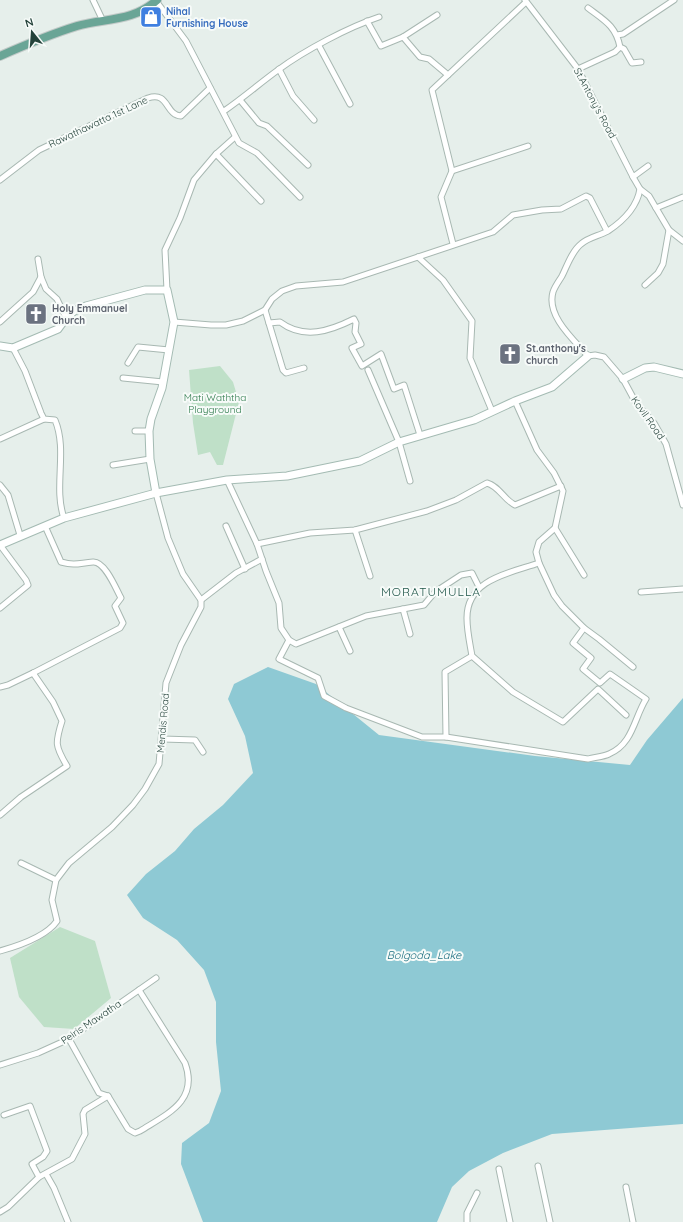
<svg xmlns="http://www.w3.org/2000/svg" width="683" height="1222" font-family="Quicksand,sans-serif">
  <rect width="100%" height="100%" fill="#e6efeb"/>
  <g fill="#bfe0c8">
    <polygon points="220,366 233,382 239,402 223,465 217,465 210,452 198,455 193,423 189,370"/>
    <polygon points="60,927 95,941 111,998 74,1029 44,1027 19,997 10,958"/>
  </g>
  <polygon fill="#8ec9d4" points="268,667 316,684 379,735 535,756 630,765 647,740 683,698 683,1124 552,1134 503,1153 469,1171 452,1187 437,1222 203,1222 181,1164 182,1143 209,1123 221,1091 216,1042 216,1002 204,970 177,940 143,918 127,895 146,874 175,851 194,829 223,805 253,773 245,736 228,699 234,684"/>
  <g fill="none" stroke-linecap="round" stroke-linejoin="round">
    <g stroke="#a8b8b2" stroke-width="7">
      <g id="street">
        <polyline points="93,0 103,21"/>
        <polyline points="525,0 578,69 633,177 648,166"/>
        <polyline points="156,1 186,41 239,143 257,153 300,197"/>
        <path d="M588,8c16,12 28,18 32,39l4,2 8,14 9,-1"/>
        <polyline points="367,21 381,46 403,37 437,15"/>
        <polyline points="617,35 623,34 674,0"/>
        <polyline points="403,37 420,57 429,59 448,75 432,90 452,171 441,197 453,244"/>
        <polyline points="319,46 350,104"/>
        <polyline points="279,69 293,96 314,120"/>
        <polyline points="578,69 615,52 620,47"/>
        <polyline points="448,75 526,2"/>
        <polyline points="240,100 259,123 267,126 308,165"/>
        <path d="M224,111c19,-13 36,-28 54,-41 27,-20 71,-43 101,-53"/>
        <polyline points="216,154 235,137"/>
        <polyline points="452,171 528,146"/>
        <path d="M633,177l7,12c-3,18 -17,32 -32,42 -9,5 -19,6 -27,13 -9,7 -14,22 -19,32 -3,5 -7,10 -9,16 -7,24 21,48 35,64l7,-1 9,2 19,22 13,24 18,20 12,21 17,61"/>
        <path d="M0,180l39,-30 109,-52c21,-7 17,17 33,18l29,-28"/>
        <polyline points="640,189 649,196 656,208 683,197"/>
        <polyline points="669,230 683,241"/>
        <polyline points="418,257 443,280 472,321 470,358 492,411"/>
        <polyline points="41,277 46,289 57,299 66,318"/>
        <polyline points="645,285 658,273 663,264 669,230 656,208"/>
        <polyline points="167,290 165,250 180,218 194,180 216,154 261,201"/>
        <polyline points="265,310 283,370 286,373 304,368"/>
        <polyline points="0,322 33,292 41,277 38,259"/>
        <polyline points="174,322 211,325 226,325 243,321 265,310 272,299 282,291 296,286 343,282 493,232 513,215 542,210 561,209 586,196 590,198 607,231"/>
        <path d="M269,323l11,-1c24,18 50,9 74,-3l2,4 -1,9 6,12 -9,4 10,18 19,-12 13,35 10,-4 16,50"/>
        <path d="M13,348l12,23 16,42 3,6 11,1c13,31 -2,67 9,98"/>
        <polyline points="128,363 138,347 169,350"/>
        <polyline points="368,370 399,442 410,481"/>
        <polyline points="123,378 163,382"/>
        <polyline points="515,401 537,450 554,473 563,491 555,528 539,542 536,552 539,563 554,595 562,606 584,628 599,639 633,667"/>
        <polyline points="135,431 149,431"/>
        <polyline points="0,439 44,419"/>
        <polyline points="113,465 150,459"/>
        <polyline points="227,480 257,544 266,571 279,603 281,628 289,640 296,644 366,616 403,609 410,634"/>
        <polyline points="0,485 8,495 20,535"/>
        <polyline points="226,526 245,569"/>
        <polyline points="555,528 584,575"/>
        <polyline points="355,530 370,576"/>
        <path d="M257,544l53,-11 45,-3 72,-19 29,-11 31,-17c12,3 17,17 28,22l46,-19"/>
        <polyline points="0,545 26,580 28,585 0,608"/>
        <path d="M539,563c-29,10 -73,16 -72,56 0,12 3,25 5,37l41,36 50,30 35,-33 28,26"/>
        <polyline points="641,592 683,589"/>
        <polyline points="201,600 236,573 262,559"/>
        <polyline points="403,609 424,605 435,592 461,575 472,573 479,587"/>
        <polyline points="339,627 350,651"/>
        <path d="M289,640l-10,19 39,19 6,18 22,12 76,29h24l142,22c7,-2 15,-2 21,-5 24,-10 25,-36 37,-55l-36,-25 -10,9 -17,-14 8,-11 -18,-15 11,-15"/>
        <path d="M0,687l8,-2 25,-12 87,-45 3,-5 -8,-17 6,-8c-5,-9 -16,-37 -28,-36 -14,1 -17,4 -32,0l-16,-36"/>
        <polyline points="446,737 445,672 472,656"/>
        <polyline points="163,739 195,740 203,752"/>
        <path d="M0,815l21,-18 46,-31c-12,-20 -12,-23 -5,-45l-9,-19 -20,-29"/>
        <polyline points="21,863 56,880"/>
        <path d="M0,951c18,-5 46,-14 57,-30l-5,-21 4,-20 13,-17 43,-36 21,-22 12,-16 14,-25 7,-81 15,-38 20,-38v-7l-18,-26 -15,-36 -12,-45"/>
        <path d="M69,1039l30,54 9,3 20,33 7,4 5,-2c27,-17 59,-30 45,-68l-46,-73"/>
        <polyline points="0,1065 38,1053 69,1039 156,978"/>
        <polyline points="4,1115 30,1106 47,1151 43,1157 32,1164 39,1177"/>
        <polyline points="538,1166 550,1222"/>
        <polyline points="499,1169 510,1222"/>
        <polyline points="46,1174 54,1188 68,1222"/>
        <polyline points="626,1187 633,1222"/>
        <polyline points="0,1212 8,1207 39,1177 72,1159 85,1134 83,1114 85,1110 108,1096"/>
        <polyline points="467,1222 467,1213 477,1193"/>
      </g>
    </g>
    <g stroke="#a4bbb3" stroke-width="9">
      <g id="secondary">
        <polyline points="0,346 13,348 58,329 66,318 74,311 86,306 145,290 167,290 174,322 162,388 151,419 149,431 150,459 156,493"/>
        <polyline points="623,379 645,368 654,367 683,374"/>
        <polyline points="0,545 64,518 156,493 227,480 287,476 360,461 399,442 474,420 515,401 552,387 588,356"/>
      </g>
    </g>
    <g stroke="#c2cac8" stroke-width="10">
      <path id="primary" d="M0,56c25,-11 51,-22 77,-30 28,-8 56,-4 80,-26"/>
    </g>
    <use href="#street" stroke="#fff" stroke-width="5"/>
    <use href="#secondary" stroke="#fff" stroke-width="7"/>
    <use href="#primary" stroke="#6aa596" stroke-width="8"/>
  </g>
  <defs>
    <g id="shop-square" transform="scale(1.15)"><rect x="-9" y="-9" width="18" height="18" rx="4" fill="#3f7fe0" stroke="#f7fbf9"/><path d="M-5-2.5h2.3a2.7 3.5 0 0 1 5.4 0H5L5.5 6h-11ZM-1.5-2.5h3a1.5 2.3 0 0 0-3 0Z" fill="#fff"/></g>
    <g id="church-square" transform="scale(1.15)"><rect x="-9" y="-9" width="18" height="18" rx="4" fill="#6b7280" stroke="#f7fbf9"/><path d="M-1.2-6h2.4v3.5h3.3v2.4h-3.3V6h-2.4V-.1h-3.3v-2.4h3.3Z" fill="#fff"/></g>
  </defs>
  <g fill-rule="evenodd">
    <use href="#shop-square" x="151" y="17"/>
    <use href="#church-square" x="36" y="314"/>
    <use href="#church-square" x="510" y="354"/>
  </g>
  <g text-anchor="middle" dominant-baseline="central" stroke-width="4" stroke-linejoin="round" paint-order="stroke">
    <g font-size="10" font-weight="bold" fill="#366cbe" stroke="#f7fbf9" text-anchor="start">
      <text x="166" y="11">Nihal<tspan x="166" dy="12">Furnishing House</tspan></text>
    </g>
    <g font-size="10" fill="#24423a" stroke="#f7fbf9">
      <text transform="translate(595 103) rotate(62)">St.Antony's Road</text>
      <text transform="translate(98 122) rotate(-25)">Rawathawatta 1st Lane</text>
      <text transform="translate(648 418) rotate(55)">Kovil Road</text>
      <text transform="translate(163 723) rotate(-85)">Mendis Road</text>
      <text transform="translate(91 1022) rotate(-34)">Peiris Mawatha</text>
    </g>
    <g font-size="10" font-weight="bold" fill="#5b616d" stroke="#f7fbf9" text-anchor="start">
      <text x="52" y="308">Holy Emmanuel<tspan x="52" dy="12">Church</tspan></text>
      <text x="526" y="348">St.anthony's<tspan x="526" dy="12">church</tspan></text>
    </g>
    <g font-size="10" fill="#2d7a4b" stroke="#f7fbf9">
      <text x="215" y="397">Mati Waththa<tspan x="215" dy="12">Playground</tspan></text>
    </g>
    <g font-size="11" font-style="italic" fill="#1c6f80" stroke="#f7fbf9">
      <text x="424" y="955">Bolgoda_Lake</text>
    </g>
    <g font-size="12" letter-spacing="1" fill="#1f5548" stroke="#f7fbf9">
      <text x="431" y="591">MORATUMULLA</text>
    </g>
  </g>
  <g transform="translate(32 32) rotate(343)" stroke="#f7fbf9" stroke-width="3" paint-order="stroke">
  <path d="M0-3L7 15L0 10L-7 15Z" fill="#24423a"/>
  <text y="-6" font-size="11" font-weight="bold" text-anchor="middle" fill="#24423a">N</text>
  </g>
</svg>
